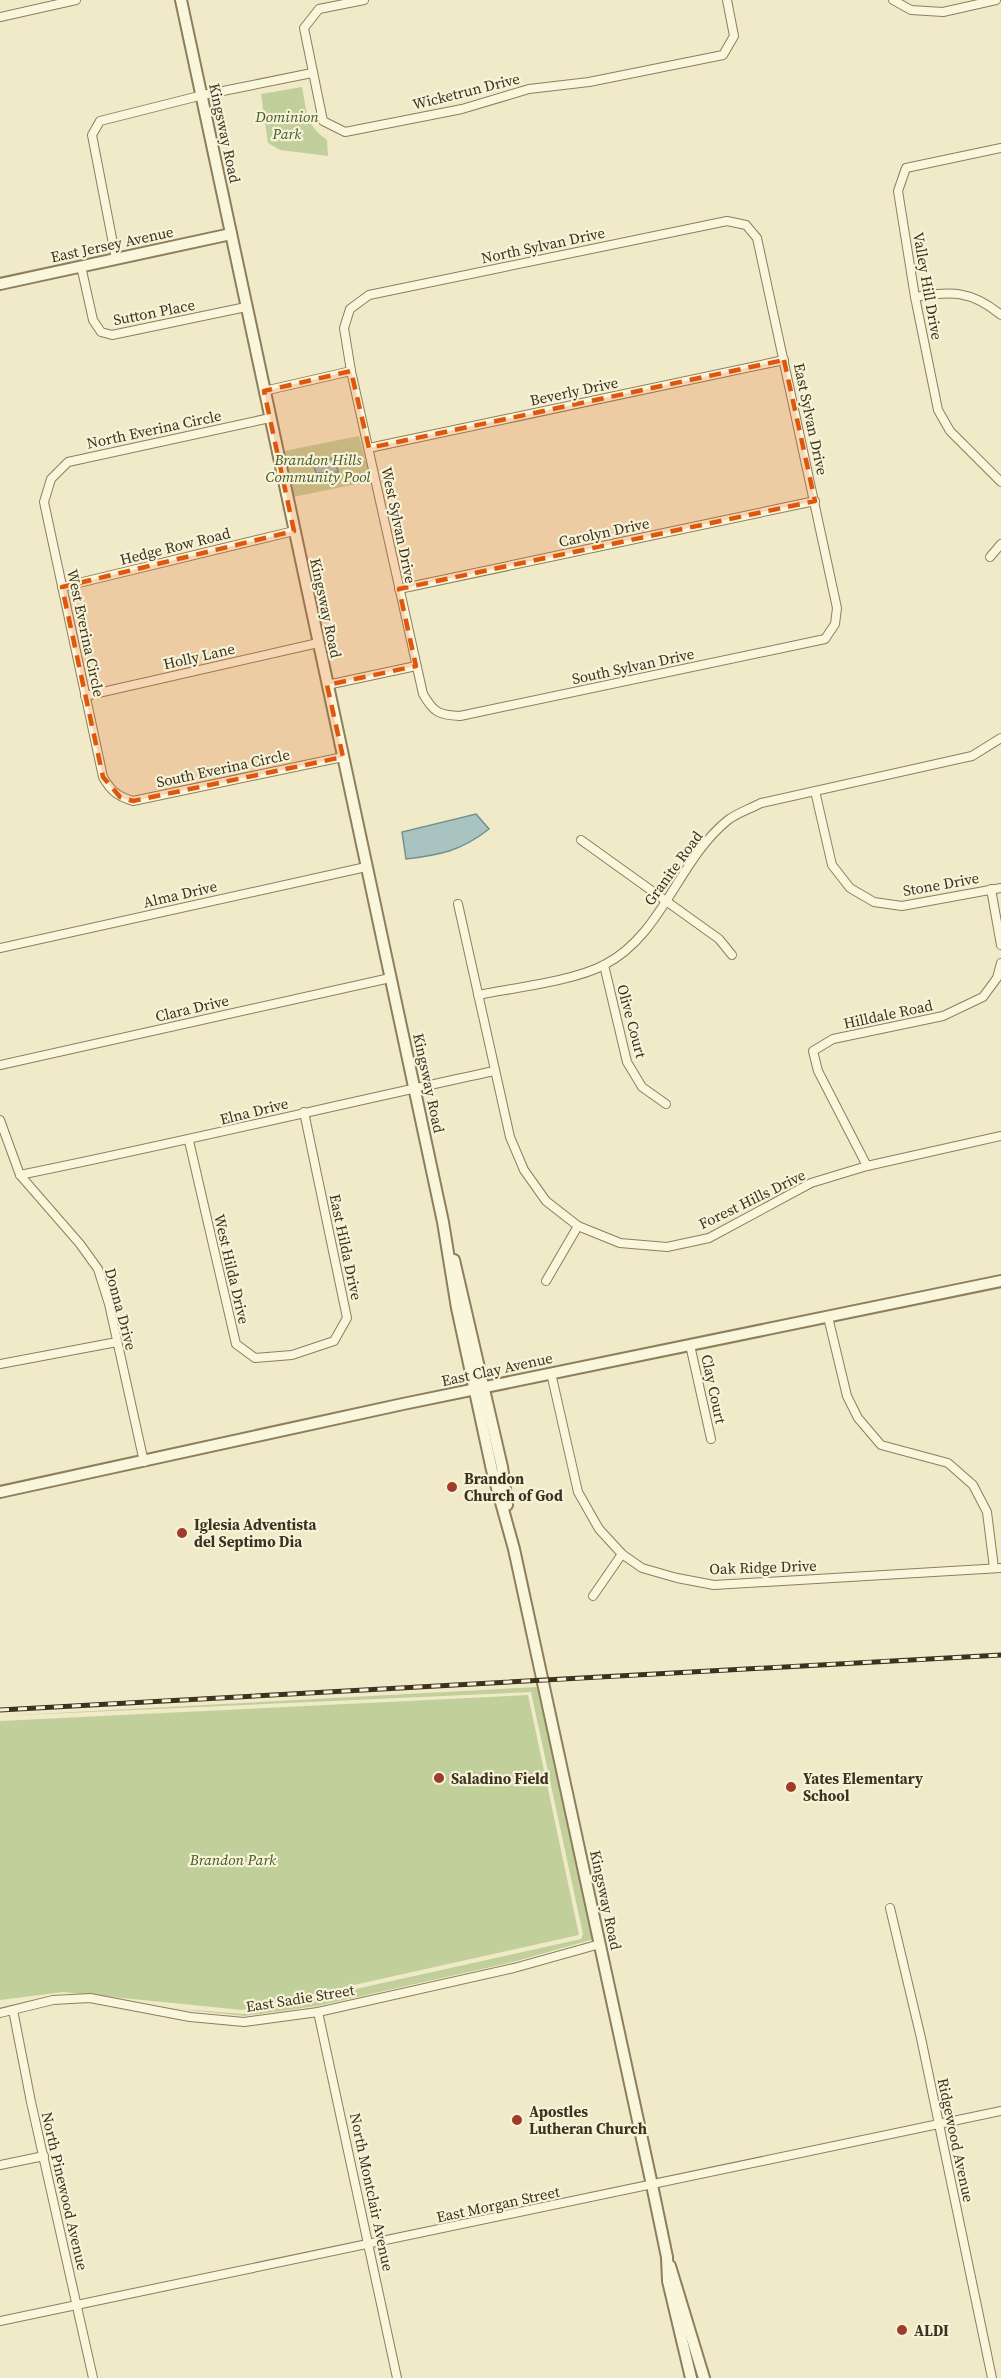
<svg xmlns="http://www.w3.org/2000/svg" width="1001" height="2378" font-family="'Source Serif 4',serif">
  <rect width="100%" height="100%" fill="#f0eac8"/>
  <g fill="#c1cf9b">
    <path d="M302,87c5,25 3,37 25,53l1,16 -48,-6 -12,-7 -7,-49z"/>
    <polygon points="359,436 371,481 293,497 284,451"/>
    <polygon points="537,1687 594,1939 513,1962 317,2006 244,2016 171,2008 243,2014 581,1939 583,1934 531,1692 0,1716"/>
    <polygon points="528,1695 579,1935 242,2010 63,1992 0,2000 0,1721"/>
  </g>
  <g fill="#a9c4c0" stroke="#6f9390" stroke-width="1.5">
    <polygon points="335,457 338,472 316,473 314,466"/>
    <path d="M476,814l13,15c-28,22 -49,26 -83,30l-4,-27z"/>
  </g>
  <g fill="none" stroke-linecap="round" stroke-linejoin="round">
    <g stroke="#8d7e5c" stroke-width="10">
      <g id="minor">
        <polyline points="364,0 319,9 304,28 323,121 345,132 462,109 529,89 589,82 723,55 734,36 727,0"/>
        <polyline points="893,0 911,10 943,12 996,0"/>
        <polyline points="0,17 76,0"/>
        <polyline points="1001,148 906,168 898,191 915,297 938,410 950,431 1001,482"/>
        <path d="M727,221l19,4 11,13 80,370 -2,16 -10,15 -365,77c-21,-1 -26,-3 -37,-22l-72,-323 -7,-43 6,-19 19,-14z"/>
        <polyline points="116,259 92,135 100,121 203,95 312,73"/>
        <polyline points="81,266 93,320 101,332 112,335 246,307"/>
        <path d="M915,297c36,-6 56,-7 86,18"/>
        <polyline points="264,391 351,371"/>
        <path d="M270,418l-202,44 -17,17 -7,23 59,275c8,14 14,19 30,24l210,-44"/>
        <polyline points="369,448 784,360"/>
        <polyline points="990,557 1001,544"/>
        <polyline points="62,587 294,531"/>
        <polyline points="399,589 815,501"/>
        <polyline points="327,685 416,666"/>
        <polyline points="85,696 318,643"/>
        <polyline points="815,791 832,865 850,888 874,902 902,906 1001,888"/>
        <polyline points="581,840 719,939 732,955"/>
        <polyline points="991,889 1001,945"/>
        <polyline points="458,904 510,1137 524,1170 546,1201 578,1226 620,1243 667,1247 709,1238 811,1183 867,1166 1001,1136"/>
        <polyline points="0,948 366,867"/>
        <polyline points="604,965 627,1062 642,1087 666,1104"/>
        <path d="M478,995c35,-7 96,-14 126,-30 59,-30 74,-105 124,-145 9,-7 22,-11 33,-17l211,-47 29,-18"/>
        <polyline points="0,1065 390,978"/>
        <polyline points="0,1120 20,1175 80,1244 98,1269 109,1304 144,1462"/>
        <polyline points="189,1141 236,1344 255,1358 292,1355 334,1341 347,1318 304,1112"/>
        <polyline points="867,1166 818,1071 813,1051 833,1039 943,1016 983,997 997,978 1001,963"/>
        <path d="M20,1175c158,-32 316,-70 474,-104"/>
        <polyline points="546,1281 578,1226"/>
        <polyline points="828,1317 847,1396 858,1418 881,1445 948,1463 973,1485 987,1512 994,1568"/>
        <polyline points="690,1345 711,1439"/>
        <polyline points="0,1364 117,1342"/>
        <polyline points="551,1373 578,1492 599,1529 622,1554 642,1568 677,1578 714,1585 1001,1568"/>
        <polyline points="593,1596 622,1554"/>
        <polyline points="890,1908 921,2038 992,2378"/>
        <polyline points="13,2010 31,2102 93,2378"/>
        <polyline points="318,2012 397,2378"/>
        <polyline points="0,2013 53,2000 90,1998 190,2017 244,2022 318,2012 514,1968 600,1944"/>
        <polyline points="0,2165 44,2156"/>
        <polyline points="0,2321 1001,2111"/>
      </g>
    </g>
    <g stroke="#8d7e5c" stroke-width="14">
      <g id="tertiary">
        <polyline points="181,0 443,1222 457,1308 492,1470 514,1549 652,2185 667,2257 668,2281 691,2378"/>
        <polyline points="0,284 231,234"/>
        <polyline points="454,1260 502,1467 507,1505"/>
        <polyline points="0,1492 403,1404 1001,1281"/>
        <polyline points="670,2266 704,2378"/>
      </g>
    </g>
    <use href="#minor" stroke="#faf6dc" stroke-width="8"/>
    <use href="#tertiary" stroke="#faf6dc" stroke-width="10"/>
    <g stroke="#3d3220" stroke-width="5">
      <polyline id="rail" points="0,1710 1001,1655"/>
    </g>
    <use href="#rail" stroke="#f7f3d8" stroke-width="3" stroke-dasharray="9" stroke-linecap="butt"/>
  </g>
  <path fill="#df570d" fill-opacity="0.2" stroke="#df570d" stroke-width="4.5" stroke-dasharray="12 8" stroke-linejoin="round" d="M784,360l31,141 -416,88 17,77 -89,19 16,72 -210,44 -13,-4 -17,-20 -41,-190 232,-56 -30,-140 87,-20 18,77z"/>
  <g fill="#9e3b2a" stroke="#f7f3d8" stroke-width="2">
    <circle cx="452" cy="1487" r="6"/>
    <circle cx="182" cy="1533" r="6"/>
    <circle cx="439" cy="1778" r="6"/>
    <circle cx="791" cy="1787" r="6"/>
    <circle cx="517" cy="2120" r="6"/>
    <circle cx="902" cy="2330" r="6"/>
  </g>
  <g text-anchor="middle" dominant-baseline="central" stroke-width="4.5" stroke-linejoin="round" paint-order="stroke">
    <g font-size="15" fill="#3d3220" stroke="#f7f3d8">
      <text transform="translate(466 91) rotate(-14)">Wicketrun Drive</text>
      <text transform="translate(225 133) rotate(78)">Kingsway Road</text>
      <text transform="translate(112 244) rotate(-12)">East Jersey Avenue</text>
      <text transform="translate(543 245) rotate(-12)">North Sylvan Drive</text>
      <text transform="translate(928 286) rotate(80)">Valley Hill Drive</text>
      <text transform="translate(154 312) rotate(-11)">Sutton Place</text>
      <text transform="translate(574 391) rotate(-12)">Beverly Drive</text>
      <text transform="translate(811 419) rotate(78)">East Sylvan Drive</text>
      <text transform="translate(154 429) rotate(-12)">North Everina Circle</text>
      <text transform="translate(399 525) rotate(78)">West Sylvan Drive</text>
      <text transform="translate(604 532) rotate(-12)">Carolyn Drive</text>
      <text transform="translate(175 546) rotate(-14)">Hedge Row Road</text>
      <text transform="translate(326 608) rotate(78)">Kingsway Road</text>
      <text transform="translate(86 633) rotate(78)">West Everina Circle</text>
      <text transform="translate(199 656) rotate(-13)">Holly Lane</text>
      <text transform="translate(633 666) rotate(-12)">South Sylvan Drive</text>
      <text transform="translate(223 768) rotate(-12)">South Everina Circle</text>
      <text transform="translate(673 868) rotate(-54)">Granite Road</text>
      <text transform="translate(941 884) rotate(-10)">Stone Drive</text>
      <text transform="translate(180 894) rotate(-13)">Alma Drive</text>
      <text transform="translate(192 1008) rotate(-13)">Clara Drive</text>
      <text transform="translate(888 1014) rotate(-12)">Hilldale Road</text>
      <text transform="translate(632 1021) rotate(75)">Olive Court</text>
      <text transform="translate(429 1083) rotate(78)">Kingsway Road</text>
      <text transform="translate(254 1111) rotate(-14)">Elna Drive</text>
      <text transform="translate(752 1199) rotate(-26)">Forest Hills Drive</text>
      <text transform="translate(346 1247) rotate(78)">East Hilda Drive</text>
      <text transform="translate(232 1269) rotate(77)">West Hilda Drive</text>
      <text transform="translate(121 1309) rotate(75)">Donna Drive</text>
      <text transform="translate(497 1369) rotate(-12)">East Clay Avenue</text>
      <text transform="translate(714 1389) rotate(78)">Clay Court</text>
      <text transform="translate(763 1567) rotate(-2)">Oak Ridge Drive</text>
      <text transform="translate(606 1900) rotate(78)">Kingsway Road</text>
      <text transform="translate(300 1998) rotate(-9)">East Sadie Street</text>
      <text transform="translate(956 2140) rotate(78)">Ridgewood Avenue</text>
      <text transform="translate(65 2191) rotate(77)">North Pinewood Avenue</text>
      <text transform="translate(372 2192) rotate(78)">North Montclair Avenue</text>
      <text transform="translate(498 2204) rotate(-12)">East Morgan Street</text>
    </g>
    <g font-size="15" font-style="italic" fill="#455a26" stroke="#f7f3d8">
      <text x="287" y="116">Dominion<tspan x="287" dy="17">Park</tspan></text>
      <text x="318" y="459">Brandon Hills<tspan x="318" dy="17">Community Pool</tspan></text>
      <text x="233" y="1859">Brandon Park</text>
    </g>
    <g font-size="15" font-weight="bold" fill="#3d3220" stroke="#f7f3d8" text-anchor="start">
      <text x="464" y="1478">Brandon<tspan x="464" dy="17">Church of God</tspan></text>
      <text x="194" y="1524">Iglesia Adventista<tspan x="194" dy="17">del Septimo Dia</tspan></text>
      <text x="451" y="1778">Saladino Field</text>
      <text x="803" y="1778">Yates Elementary<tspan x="803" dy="17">School</tspan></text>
      <text x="529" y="2111">Apostles<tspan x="529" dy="17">Lutheran Church</tspan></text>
      <text x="914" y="2330">ALDI</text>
    </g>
  </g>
</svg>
